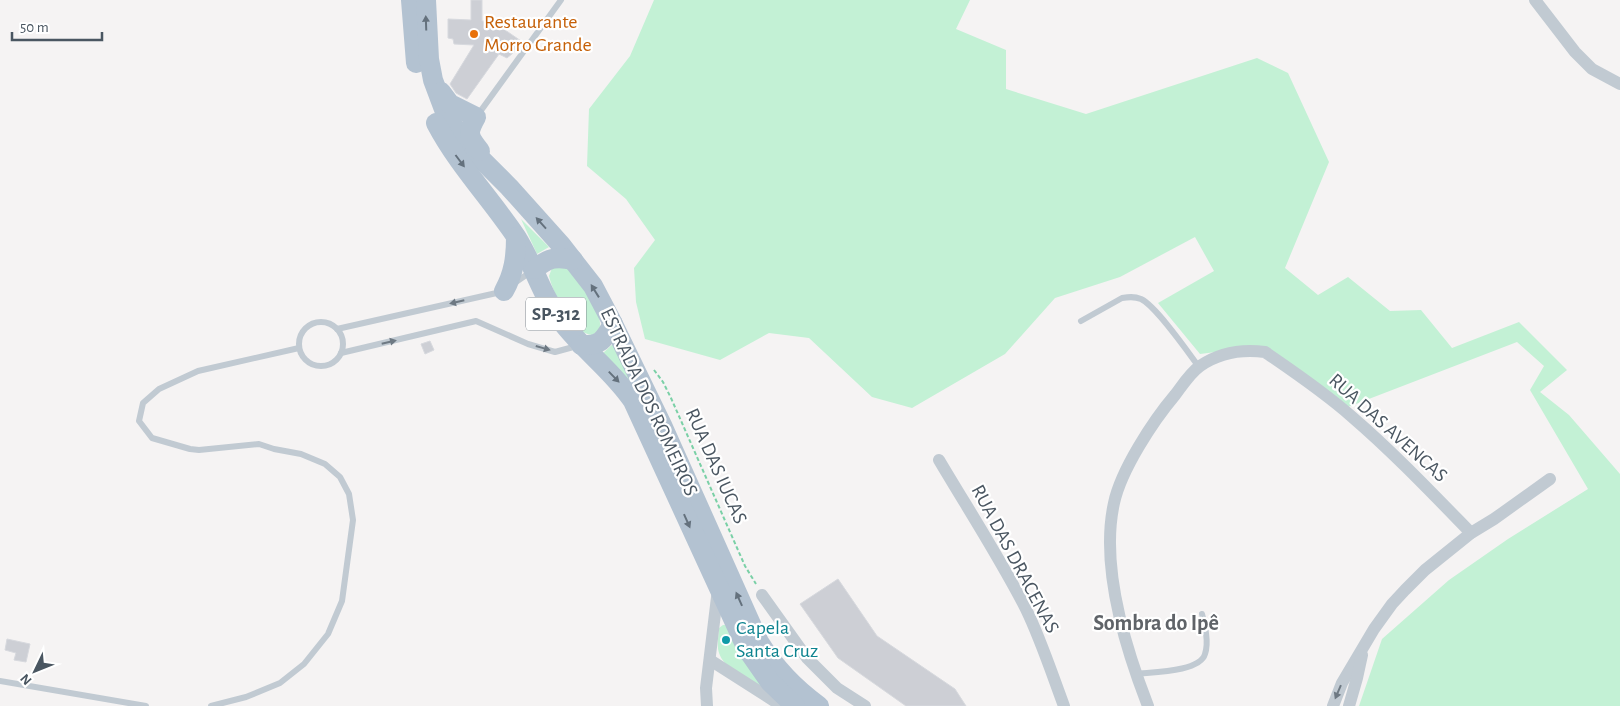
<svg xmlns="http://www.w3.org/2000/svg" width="1620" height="706" font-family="'Alegreya Sans',sans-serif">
  <rect width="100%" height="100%" fill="#f5f3f3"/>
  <g fill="#c3f1d5">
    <polygon points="654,0 970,0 956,29 1006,50 1006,89 1086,114 1257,58 1288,73 1329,162 1285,268 1318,295 1348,277 1390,311 1421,310 1452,348 1519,322 1567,370 1540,392 1569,415 1620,474 1620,706 1359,706 1382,639 1449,580 1508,539 1588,489 1530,390 1544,366 1517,342 1348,407 1263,346 1200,354 1158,303 1214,271 1195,237 1120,277 1055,298 1005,354 912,408 872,397 809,338 769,333 720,360 645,339 636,302 634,268 655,240 626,199 587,166 589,109 630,56"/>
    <polygon points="521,219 549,247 537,254"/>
    <path d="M556,266l12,2c9,12 35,44 32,59 -1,4 -5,6 -8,8 -20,-2 -39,-41 -43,-59l3,-8z"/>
    <polygon points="615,342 638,390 602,354"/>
    <path d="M723,625h2l52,76 -52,-38c-10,-12 -7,-20 -6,-35z"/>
  </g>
  <g fill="#cdcfd5" stroke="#d7d9de">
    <polygon points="471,0 482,0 482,21 492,21 521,41 513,53 507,58 499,54 467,99 456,93 450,84 474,45 454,44 453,39 448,38 448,19 471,20"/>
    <polygon points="430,341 434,350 425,354 421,344"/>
    <polygon points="838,579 877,636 955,689 966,706 906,706 838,658 800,604"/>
    <polygon points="7,639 30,644 26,662 14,660 16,653 5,650"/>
  </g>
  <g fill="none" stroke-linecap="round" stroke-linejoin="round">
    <polyline stroke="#7ad0a6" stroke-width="2" stroke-dasharray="4 2.5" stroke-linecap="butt" points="654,370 663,382 671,398 745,566 756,584"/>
    <g stroke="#c1cad2" stroke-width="6">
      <polyline points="477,116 561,0"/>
      <polyline points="513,284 532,271"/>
      <path d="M1081,321l41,-23c6,-1 12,-2 19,1 15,7 47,53 58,68"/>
      <circle cx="321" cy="344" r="22"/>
      <polyline points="337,329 501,292"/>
      <polyline points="341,353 476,321 528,344 555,352 577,346"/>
      <path d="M1136,674c16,-2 64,-2 69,-20 4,-12 0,-28 -3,-40"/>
      <polyline points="0,681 146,706"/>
      <polyline points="211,706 246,697 280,683 304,664 328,634 342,601 353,520 349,494 340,477 325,464 301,454 274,449 259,444 199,450 190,449 152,438 139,421 143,403 159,389 198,371 299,348"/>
    </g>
    <g stroke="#c1cad2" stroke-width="12">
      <polyline points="1535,0 1575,52 1592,69 1620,84"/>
      <path d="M939,460c29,49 61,98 87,149 15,31 26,65 38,97"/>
      <polyline points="762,595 807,658 837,688 865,706"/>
      <polyline points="710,660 782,706"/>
      <polyline points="707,706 706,688 718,589"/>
      <path d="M1148,706c-23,-59 -48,-140 -34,-203 7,-33 39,-82 61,-108 7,-9 15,-22 25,-29 19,-13 42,-17 65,-14 29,20 59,40 86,64 42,36 81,77 120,117"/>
      <polyline points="1333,706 1342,683 1374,629 1392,604 1405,590 1425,570 1471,533 1494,519 1550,479"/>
      <polyline points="1349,706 1357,678 1362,655"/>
    </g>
    <g stroke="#b3c2d1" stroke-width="20">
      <polyline points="411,0 416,63"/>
      <path d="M426,0l3,59 4,21 12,32 17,28 47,47 52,58 32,41 20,38 49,101 97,217c16,26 35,46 60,64"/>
      <path d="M441,92l9,12 26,13c-9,16 -8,19 4,34"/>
      <path d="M436,123c22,42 55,76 81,115 17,27 25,59 45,84 21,28 51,49 71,79l114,248 23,33 25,24"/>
      <path d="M535,269c13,-11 21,-13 38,-9"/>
      <path d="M504,291c10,-18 12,-34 12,-54"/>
      <path d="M581,345c19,1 23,-5 32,-21"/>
    </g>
  </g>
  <defs><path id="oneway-solid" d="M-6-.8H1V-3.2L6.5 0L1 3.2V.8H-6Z" transform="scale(1.25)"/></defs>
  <g fill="#64717d">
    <use href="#oneway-solid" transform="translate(426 23) rotate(-92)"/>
    <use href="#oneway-solid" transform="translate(460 161) rotate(53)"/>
    <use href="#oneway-solid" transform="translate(541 223) rotate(-132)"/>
    <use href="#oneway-solid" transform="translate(595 291) rotate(-122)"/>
    <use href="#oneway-solid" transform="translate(614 377) rotate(46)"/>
    <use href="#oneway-solid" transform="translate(687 521) rotate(66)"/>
    <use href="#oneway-solid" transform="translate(739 599) rotate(-114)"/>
  </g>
  <g fill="#6e7983">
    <use href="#oneway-solid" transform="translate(457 302) rotate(167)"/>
    <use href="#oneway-solid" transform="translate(389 342) rotate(-13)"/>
    <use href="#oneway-solid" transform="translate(543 348) rotate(16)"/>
    <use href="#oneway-solid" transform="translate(1338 692) rotate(113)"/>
  </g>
  <circle fill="#e8710a" stroke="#fff" stroke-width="2" cx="474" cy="34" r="5"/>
  <circle fill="#0f9aa8" stroke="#fff" stroke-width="2" cx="726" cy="640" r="5"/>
  <g text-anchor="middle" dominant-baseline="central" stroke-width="4.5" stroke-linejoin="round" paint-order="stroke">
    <rect fill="#fff" stroke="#808990" stroke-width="1" x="526" y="297.5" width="60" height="33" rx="4"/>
    <g font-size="19" font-weight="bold" fill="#4a5661">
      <text x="556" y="314">SP-312</text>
    </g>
    <g font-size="20" fill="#c56008" stroke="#fff" text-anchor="start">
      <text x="484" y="22">Restaurante<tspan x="484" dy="23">Morro Grande</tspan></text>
    </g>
    <g font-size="20" fill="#4a5661" stroke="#fff">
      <text transform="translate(649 402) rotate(65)">ESTRADA DOS ROMEIROS</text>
      <text transform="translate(1388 428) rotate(42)">RUA DAS AVENCAS</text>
      <text transform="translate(716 466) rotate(66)">RUA DAS IUCAS</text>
      <text transform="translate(1015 559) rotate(62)">RUA DAS DRACENAS</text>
    </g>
    <g font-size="20" fill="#0d838f" stroke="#fff" text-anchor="start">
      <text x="736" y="628">Capela<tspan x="736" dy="23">Santa Cruz</tspan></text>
    </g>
    <g font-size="22" font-weight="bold" fill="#5f6368" stroke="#fff">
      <text x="1156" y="623">Sombra do Ipê</text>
    </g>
  </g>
  <g transform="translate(35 671) rotate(227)" stroke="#ffffff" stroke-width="4" paint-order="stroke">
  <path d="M0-4L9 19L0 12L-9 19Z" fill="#4a5661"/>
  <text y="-8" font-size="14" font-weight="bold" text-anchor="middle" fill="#4a5661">N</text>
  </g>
  <path d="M12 32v8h90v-8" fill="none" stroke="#4a5661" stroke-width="2.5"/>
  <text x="20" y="32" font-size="15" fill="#4a5661" stroke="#ffffff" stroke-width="4" paint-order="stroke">50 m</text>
</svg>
